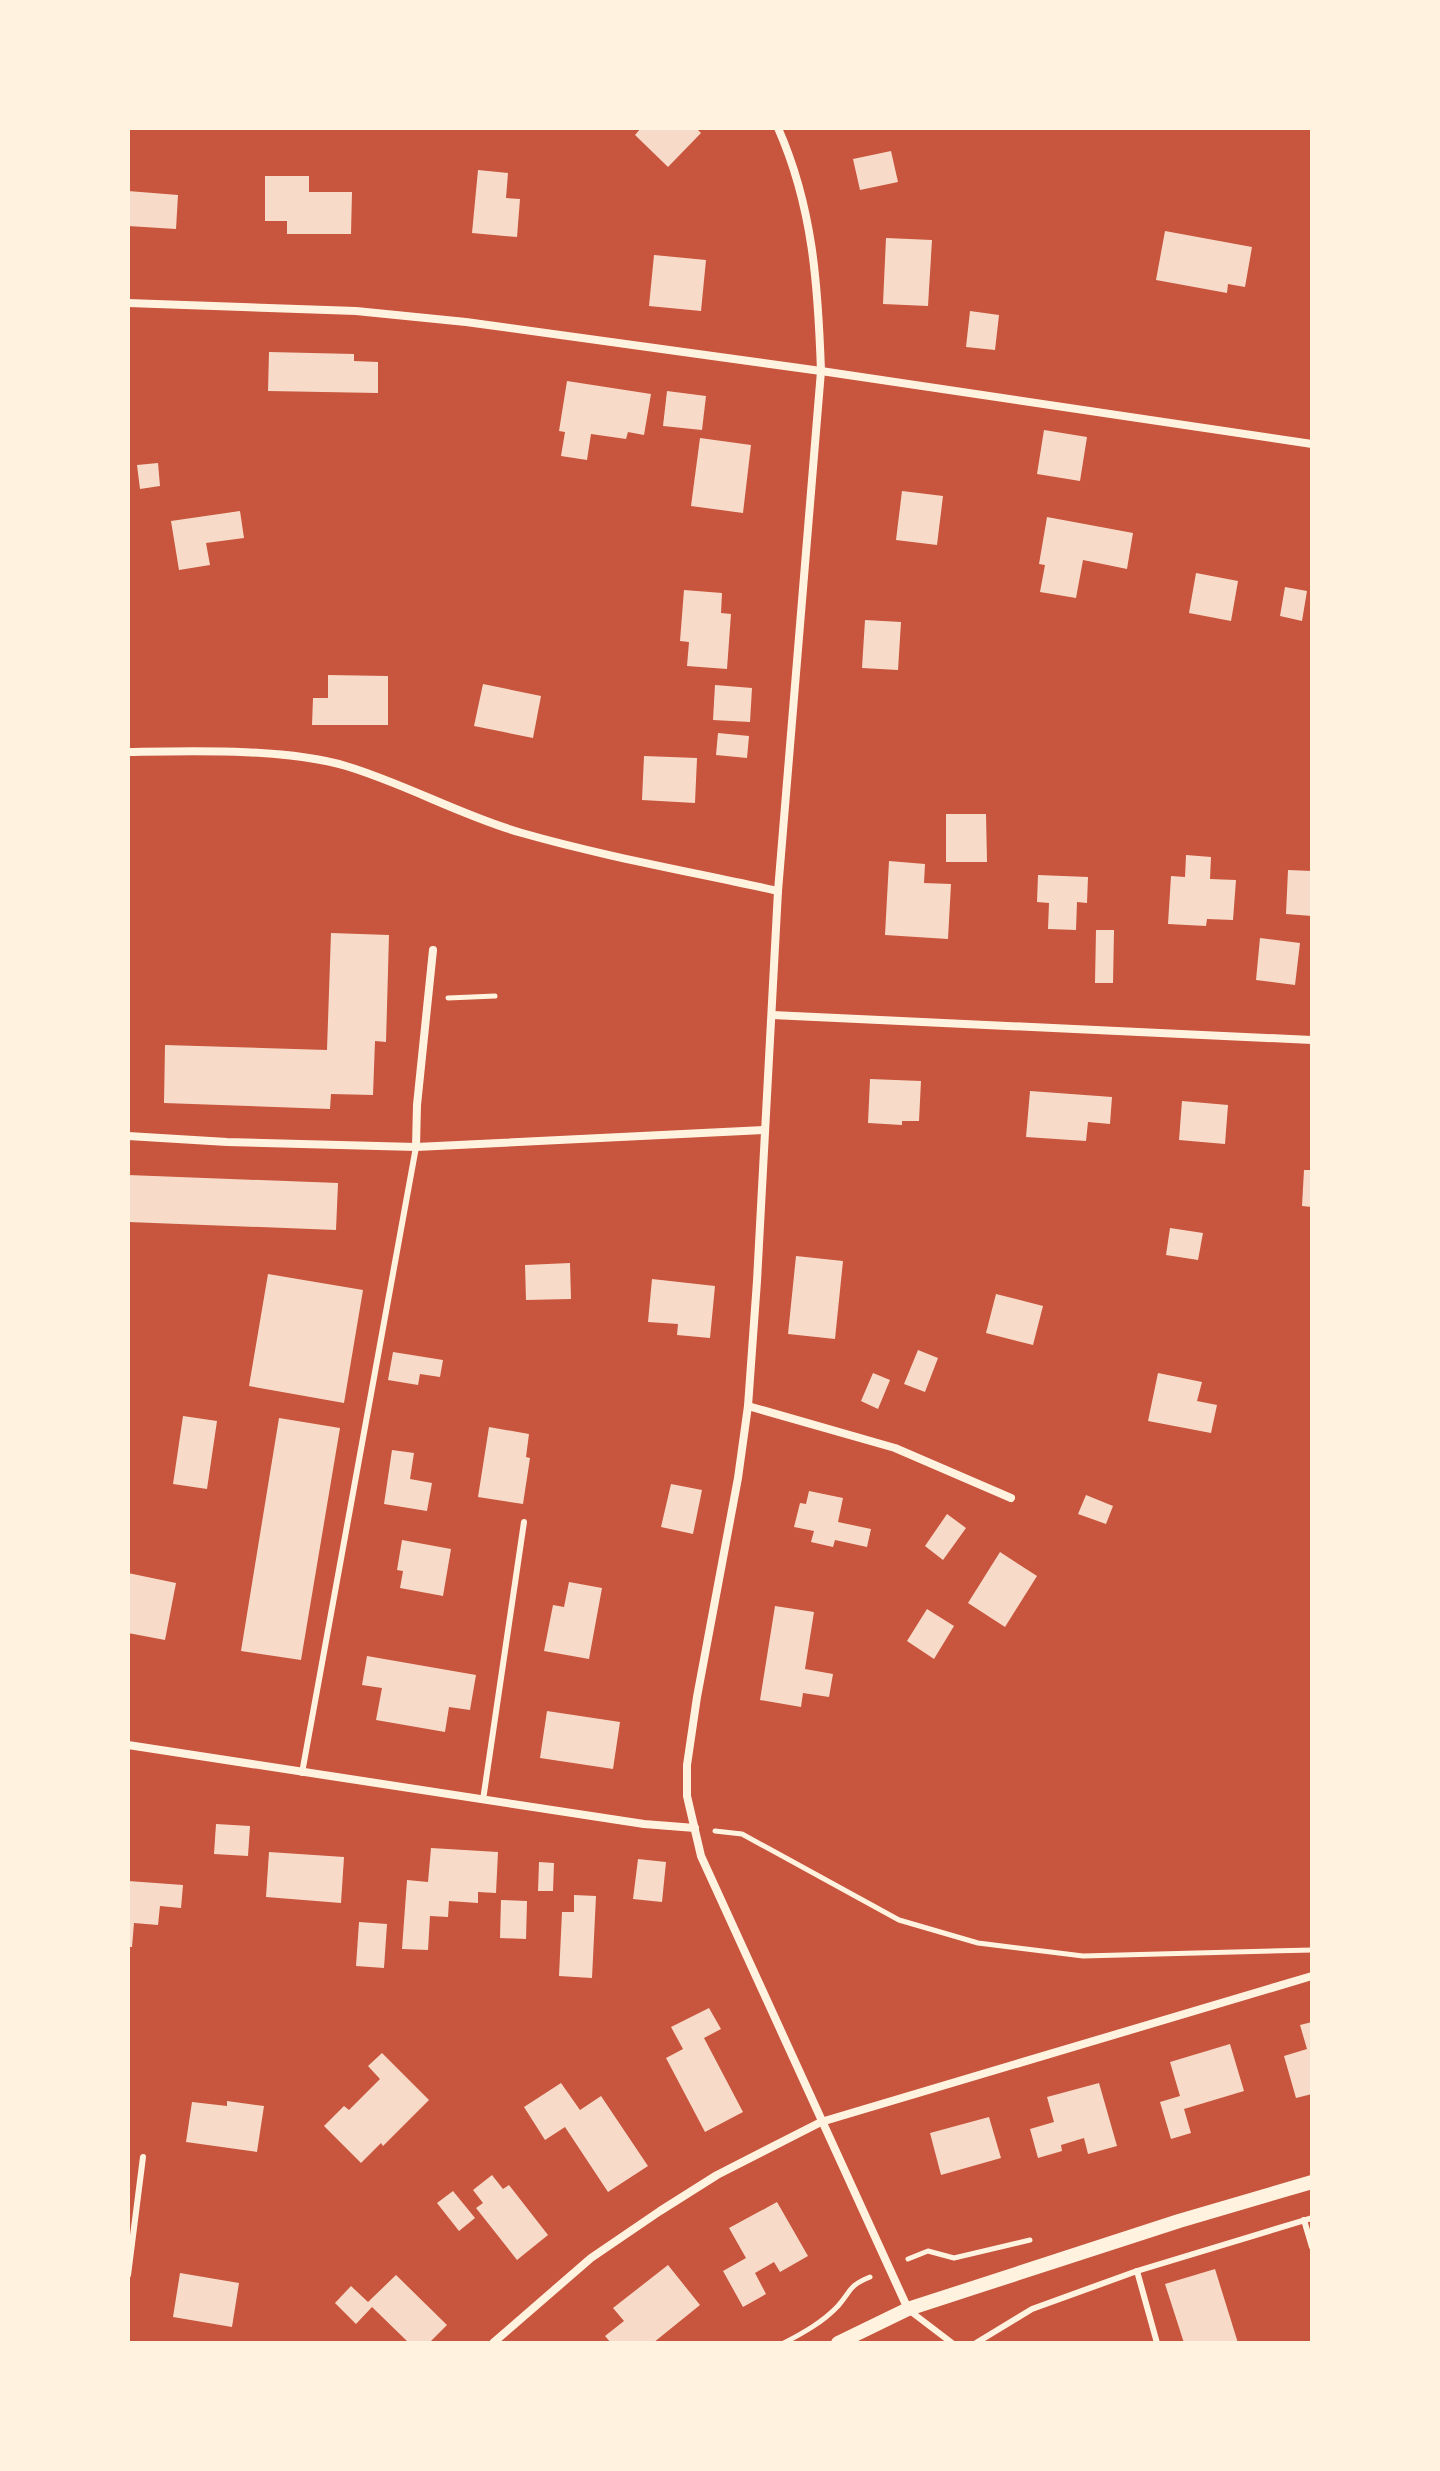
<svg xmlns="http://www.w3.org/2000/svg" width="1440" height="2471" font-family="Montserrat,sans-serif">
  <rect width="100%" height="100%" fill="#c8553d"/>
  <g fill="#f7dbc8">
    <polygon points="641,128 696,128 701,133 668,167 635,135"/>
    <polygon points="891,151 898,182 860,190 853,159"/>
    <polygon points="478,170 508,173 506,198 520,199 517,237 472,233"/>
    <polygon points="265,176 309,176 309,192 352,192 351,234 287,234 287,221 265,221"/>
    <polygon points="128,191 178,195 176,229 128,226"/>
    <polygon points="1165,231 1252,247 1245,287 1228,284 1227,293 1156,280"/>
    <polygon points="886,238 932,240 928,306 883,304"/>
    <polygon points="654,255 706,260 701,311 649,306"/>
    <polygon points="970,311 999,315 995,350 966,347"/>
    <polygon points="269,352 354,354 354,361 378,362 378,393 268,391"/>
    <polygon points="567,381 651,394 644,435 628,432 626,439 591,434 587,460 561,456 565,432 559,431"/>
    <polygon points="667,391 706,396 702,430 663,426"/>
    <polygon points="1044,430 1087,437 1080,481 1037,474"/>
    <polygon points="700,438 751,445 743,513 691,506"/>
    <polygon points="158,463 160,486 140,489 137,465"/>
    <polygon points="902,491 943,496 937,545 896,540"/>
    <polygon points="240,511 244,538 206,543 210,565 179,570 171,521"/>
    <polygon points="1047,517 1133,533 1127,569 1083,560 1076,598 1040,592 1045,565 1039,564"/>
    <polygon points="1196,573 1238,581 1231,621 1189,613"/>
    <polygon points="1285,587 1307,591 1302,621 1280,616"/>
    <polygon points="684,590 722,593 721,613 731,614 727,669 687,666 689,642 680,641"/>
    <polygon points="865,620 901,622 898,670 862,668"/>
    <polygon points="328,675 388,676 388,725 312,725 313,698 328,698"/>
    <polygon points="483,684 541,696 533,738 474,726"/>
    <polygon points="715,685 752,688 750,722 713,720"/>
    <polygon points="718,733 749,736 747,758 716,755"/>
    <polygon points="644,756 697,758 695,803 642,800"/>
    <polygon points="946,814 986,814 987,862 946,862"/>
    <polygon points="1186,855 1211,857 1210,879 1236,880 1233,920 1207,919 1206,926 1168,924 1171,876 1185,877"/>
    <polygon points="889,861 925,864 924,883 951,884 948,939 885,935"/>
    <polygon points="1288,870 1312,871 1312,916 1286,914"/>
    <polygon points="1038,875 1088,877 1087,903 1077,902 1076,930 1048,929 1049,903 1037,902"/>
    <polygon points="1096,930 1114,930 1113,983 1095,983"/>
    <polygon points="331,933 389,935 386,1042 375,1041 373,1095 331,1094 330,1109 164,1103 165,1045 327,1050"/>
    <polygon points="1260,938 1300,943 1295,985 1256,980"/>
    <polygon points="870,1079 921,1081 919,1121 902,1121 902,1125 868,1123"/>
    <polygon points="1030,1091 1112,1097 1110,1124 1088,1122 1086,1141 1026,1137"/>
    <polygon points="1182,1101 1228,1105 1225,1144 1179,1140"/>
    <polygon points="1304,1170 1312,1170 1312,1207 1302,1206"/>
    <polygon points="128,1175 338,1183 336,1230 128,1222"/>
    <polygon points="1170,1228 1203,1233 1198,1260 1166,1255"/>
    <polygon points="796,1256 843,1261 835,1339 788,1334"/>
    <polygon points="570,1263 571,1299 526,1300 525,1265"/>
    <polygon points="268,1274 363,1290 344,1403 249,1386"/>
    <polygon points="652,1279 715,1286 710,1338 677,1335 678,1324 648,1322"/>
    <polygon points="996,1294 1043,1306 1033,1345 986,1333"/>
    <polygon points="918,1350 938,1358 925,1392 904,1384"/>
    <polygon points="393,1352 443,1360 440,1377 420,1374 418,1385 388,1380"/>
    <polygon points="873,1373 890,1380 878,1409 861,1401"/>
    <polygon points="1158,1373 1202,1382 1197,1401 1217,1405 1211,1433 1148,1421"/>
    <polygon points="183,1416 217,1421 207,1489 173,1484"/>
    <polygon points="279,1418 340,1428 301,1660 241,1651"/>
    <polygon points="489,1427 529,1434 526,1457 530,1458 523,1504 478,1497"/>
    <polygon points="392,1450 414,1453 410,1479 432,1483 427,1511 384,1504"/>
    <polygon points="671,1484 702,1490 693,1534 661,1527"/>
    <polygon points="809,1491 843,1498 838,1522 871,1529 867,1547 835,1540 833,1547 811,1542 814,1531 794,1527 800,1503 806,1504"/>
    <polygon points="1086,1495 1113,1506 1106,1524 1078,1514"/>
    <polygon points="947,1514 966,1528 943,1560 925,1546"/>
    <polygon points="402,1540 451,1549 443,1596 400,1588 403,1571 397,1570"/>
    <polygon points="1000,1552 1037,1576 1005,1627 968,1603"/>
    <polygon points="128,1573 176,1583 165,1640 128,1633"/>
    <polygon points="569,1582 602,1588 589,1659 544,1651 553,1605 564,1607"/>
    <polygon points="775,1606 814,1612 805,1669 833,1674 829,1697 803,1693 801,1707 760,1700"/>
    <polygon points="927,1609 954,1626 934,1659 907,1641"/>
    <polygon points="367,1656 476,1675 470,1710 449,1707 445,1732 376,1720 382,1688 362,1685"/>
    <polygon points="547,1711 620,1722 613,1769 540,1758"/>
    <polygon points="216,1824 250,1826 248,1856 214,1854"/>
    <polygon points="431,1848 498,1852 496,1893 478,1892 478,1903 449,1901 448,1917 430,1916 428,1950 402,1949 407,1880 428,1882"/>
    <polygon points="269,1852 344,1857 341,1903 266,1897"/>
    <polygon points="638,1859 666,1862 662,1902 633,1899"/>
    <polygon points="539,1862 554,1863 553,1891 538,1891"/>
    <polygon points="128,1881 183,1885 181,1908 160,1906 158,1925 134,1923 132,1947 128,1947"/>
    <polygon points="574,1895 596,1896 592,1978 559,1976 562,1912 574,1912"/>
    <polygon points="501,1900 527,1901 526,1939 500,1938"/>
    <polygon points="359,1922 387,1924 384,1968 356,1966"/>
    <polygon points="709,2008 721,2029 704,2038 743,2112 705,2132 666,2058 683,2049 671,2027"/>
    <polygon points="1312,2022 1312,2094 1296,2098 1284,2056 1307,2049 1300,2025"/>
    <polygon points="1230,2044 1244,2091 1184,2109 1191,2133 1171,2139 1160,2102 1180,2096 1170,2062"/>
    <polygon points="382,2053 429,2100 383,2146 381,2143 361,2163 324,2126 344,2106 349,2110 380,2079 368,2066"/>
    <polygon points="561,2083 580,2110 601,2096 648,2166 608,2192 565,2127 545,2140 524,2107"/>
    <polygon points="1099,2083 1117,2146 1088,2154 1084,2138 1061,2145 1062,2151 1038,2158 1030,2129 1054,2122 1047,2097"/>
    <polygon points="227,2101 264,2106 257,2152 186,2142 192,2102 227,2106"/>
    <polygon points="989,2117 1001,2158 941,2175 930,2133"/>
    <polygon points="492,2175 503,2189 509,2185 548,2235 517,2260 476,2208 483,2203 473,2190"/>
    <polygon points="453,2191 475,2218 459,2231 437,2203"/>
    <polygon points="777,2202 808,2256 780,2272 774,2262 755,2273 766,2294 743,2307 723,2271 746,2258 729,2228"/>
    <polygon points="668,2265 700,2305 653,2343 611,2343 605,2336 624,2321 613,2308"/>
    <polygon points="1215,2269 1238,2343 1184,2343 1165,2284"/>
    <polygon points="180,2273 239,2283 232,2327 173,2317"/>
    <polygon points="396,2275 447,2325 429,2343 409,2343 372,2307 356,2324 335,2303 351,2286 368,2302"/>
  </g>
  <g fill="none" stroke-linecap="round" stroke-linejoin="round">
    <g stroke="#fff3e0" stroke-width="5">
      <polyline points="448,998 495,996"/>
      <polyline points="715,1831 742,1834 899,1920 978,1943 1083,1956 1312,1950"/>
      <polyline points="908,2259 928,2251 954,2258 1030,2240"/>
      <path d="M784,2343c19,-10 39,-21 54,-37 14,-16 10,-20 32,-29"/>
    </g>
    <g stroke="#fff3e0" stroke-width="6">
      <polyline points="302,1773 416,1147"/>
      <polyline points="483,1800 524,1522"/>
      <polyline points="1304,2220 1312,2247"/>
      <polyline points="1137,2271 1157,2343"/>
      <polyline points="128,2275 143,2157"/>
      <polyline points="910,2311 952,2343"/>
      <polyline points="976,2343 1032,2309 1137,2271 1312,2218"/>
    </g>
    <g stroke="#fff3e0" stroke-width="8">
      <path d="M778,128c35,79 40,157 43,243l-43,520 -21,390 -9,125 -10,72 -41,219 -10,68v31l14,60 207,453"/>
      <polyline points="128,303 356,311 466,322 821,371 1312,444"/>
      <path d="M128,752c64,-1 157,-4 218,14 60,18 116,50 176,67 84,24 171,39 256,58"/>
      <polyline points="772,1015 1312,1040"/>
      <polyline points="128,1136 227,1142 416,1147 765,1130"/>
      <polyline points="416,1147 417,1105 433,950"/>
      <polyline points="748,1406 895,1448 1011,1498"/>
      <polyline points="128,1745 644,1824 695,1828"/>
      <polyline points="493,2343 591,2258 660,2211 717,2175 821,2122 1312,1976"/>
    </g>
    <polyline stroke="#fff3e0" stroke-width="14" points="838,2343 908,2309 1179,2221 1312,2182"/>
  </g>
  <rect width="1440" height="2471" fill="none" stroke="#fff3e0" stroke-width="260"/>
</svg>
